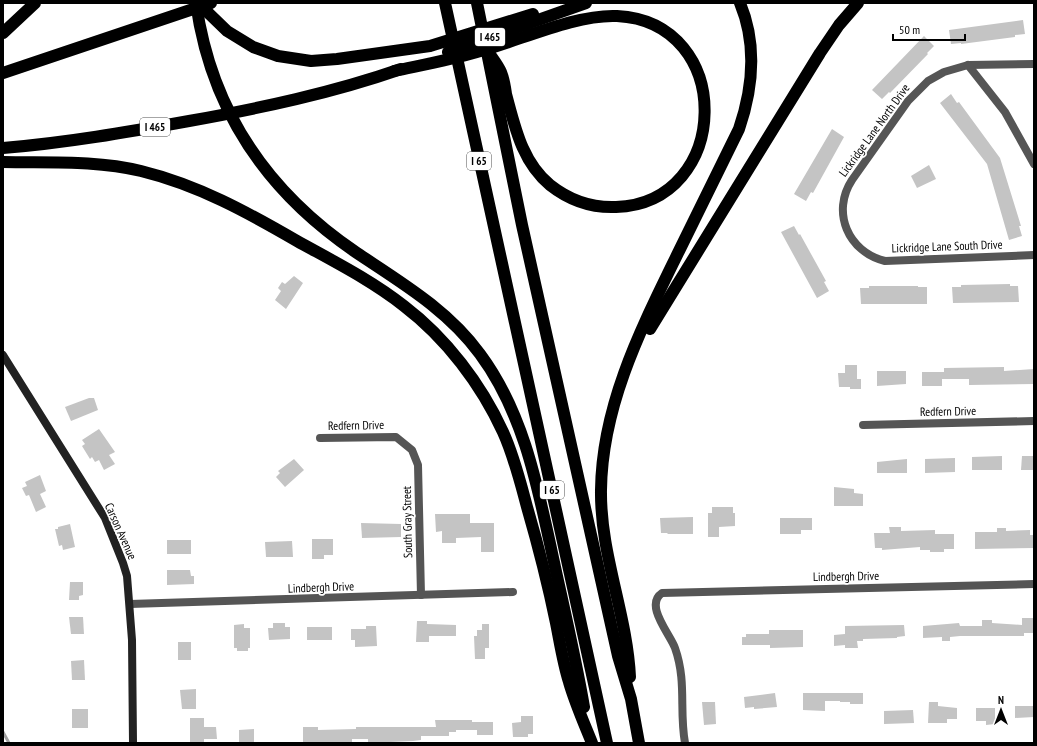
<svg xmlns="http://www.w3.org/2000/svg" width="1037" height="746" font-family="'PT Sans Narrow',sans-serif">
  <rect width="100%" height="100%" fill="#fff"/>
  <g fill="none" stroke-linecap="round" stroke-linejoin="round">
    <polyline stroke="#a3a3a3" stroke-width="3" points="3,732 9,743"/>
  </g>
  <g fill="#c4c4c4">
    <polygon points="1023,20 1025,34 1015,35 1015,37 961,44 961,43 951,44 949,30"/>
    <polygon points="924,36 934,46 927,53 928,54 890,93 889,92 882,99 872,90"/>
    <polygon points="951,94 957,103 959,102 1000,158 1021,226 1019,226 1022,236 1009,240 987,164 940,103"/>
    <polygon points="832,129 844,137 813,193 811,192 806,201 794,194"/>
    <polygon points="929,165 936,179 917,188 911,176"/>
    <polygon points="794,226 799,235 800,234 826,281 824,282 829,291 817,298 781,232"/>
    <polygon points="294,276 303,283 286,309 275,300 281,291 278,288 282,282 285,284"/>
    <polygon points="1010,284 1010,286 1018,286 1019,302 953,303 952,287 961,287 961,285"/>
    <polygon points="869,286 918,286 918,287 927,287 927,304 861,304 860,288 869,288"/>
    <polygon points="845,365 857,365 857,379 861,379 861,389 850,389 850,387 839,387 838,373 845,373"/>
    <polygon points="1004,367 1004,371 1034,369 1034,384 969,385 969,379 942,379 942,386 922,386 922,372 944,372 944,368"/>
    <polygon points="877,371 906,371 906,384 877,386"/>
    <polygon points="89,398 94,398 98,410 71,421 65,407"/>
    <polygon points="99,429 115,452 109,455 115,464 104,470 99,460 95,462 92,457 90,459 82,446 85,444 82,440"/>
    <polygon points="1002,456 1002,470 972,470 972,457"/>
    <polygon points="1022,456 1034,456 1034,470 1021,470"/>
    <polygon points="955,458 955,472 925,473 925,459"/>
    <polygon points="294,459 304,470 285,487 276,477 280,473 278,471"/>
    <polygon points="907,459 907,473 877,473 877,462"/>
    <polygon points="40,475 46,491 40,494 46,507 36,512 29,495 26,496 22,488 27,486 25,482"/>
    <polygon points="834,487 854,489 854,493 863,494 863,506 834,506"/>
    <polygon points="712,507 733,507 733,513 735,513 735,526 719,527 719,537 708,537 708,513 712,513"/>
    <polygon points="435,514 470,514 470,523 494,523 494,552 481,552 481,537 456,538 456,543 442,543 442,531 436,532"/>
    <polygon points="693,517 693,534 668,534 667,533 661,533 660,518"/>
    <polygon points="780,518 812,518 812,530 801,530 801,534 780,534"/>
    <polygon points="361,523 401,524 401,537 362,538"/>
    <polygon points="70,524 75,547 63,550 62,545 59,546 55,529 58,529 58,527"/>
    <polygon points="889,527 901,527 901,531 935,530 935,534 954,534 954,549 944,549 944,552 930,552 930,550 920,550 920,547 882,550 882,548 875,548 874,533 890,533"/>
    <polygon points="997,528 1006,528 1006,531 1030,530 1030,535 1034,535 1034,548 975,549 975,532 997,532"/>
    <polygon points="312,539 333,539 333,555 324,555 324,559 312,559"/>
    <rect x="167" y="540" width="24" height="14"/>
    <polygon points="292,541 293,557 266,557 265,542"/>
    <polygon points="167,570 190,570 191,576 194,576 194,584 167,585"/>
    <polygon points="70,582 83,582 83,595 79,596 79,600 69,600"/>
    <polygon points="69,617 83,617 84,634 71,634"/>
    <polygon points="1022,618 1033,618 1034,633 1024,633 1024,636 960,636 950,637 950,641 942,641 942,637 923,638 923,626 959,623 960,626 982,626 982,620 992,620 992,623 1022,625"/>
    <polygon points="417,621 427,621 427,624 456,625 456,636 429,636 429,642 416,642"/>
    <polygon points="273,623 285,623 285,627 290,627 290,639 269,640 268,628 273,628"/>
    <polygon points="244,624 244,628 250,628 250,648 248,648 248,651 237,651 237,648 234,648 234,625"/>
    <polygon points="482,624 489,624 489,648 485,648 485,659 475,659 474,636 477,636 477,630 482,630"/>
    <polygon points="904,625 905,636 897,637 897,638 863,639 863,641 857,641 858,648 845,648 845,645 834,646 834,635 845,634 845,626"/>
    <polygon points="366,626 376,626 377,646 355,647 355,640 351,640 351,629 366,629"/>
    <rect x="307" y="627" width="25" height="13"/>
    <polygon points="769,630 803,630 803,647 770,648 770,645 742,645 742,637 746,637 746,634 769,634"/>
    <rect x="178" y="642" width="13" height="18"/>
    <polygon points="84,660 85,680 72,680 71,661"/>
    <polygon points="196,689 196,709 182,709 180,690"/>
    <polygon points="775,693 777,707 754,709 754,707 745,708 744,697"/>
    <polygon points="803,693 863,693 863,704 850,704 850,702 840,702 840,701 825,701 825,711 803,710"/>
    <polygon points="702,702 715,702 716,724 704,725"/>
    <polygon points="929,702 938,702 938,706 957,708 957,719 947,719 947,723 928,723"/>
    <polygon points="1015,706 1034,706 1034,717 1015,718"/>
    <polygon points="976,708 995,708 995,724 986,725 986,721 976,721"/>
    <rect x="72" y="709" width="16" height="19"/>
    <polygon points="913,710 914,723 884,724 884,711"/>
    <polygon points="521,716 533,716 533,734 528,734 528,737 513,737 512,723 521,722"/>
    <polygon points="190,718 204,718 204,727 216,727 217,739 204,739 204,743 190,743"/>
    <polygon points="435,720 472,720 472,722 493,722 493,735 477,735 477,730 456,730 456,732 449,732 449,736 421,736 421,740 413,741 368,743 368,739 352,739 352,743 303,743 303,727 318,727 318,730 356,729 356,727 436,727"/>
    <polygon points="254,729 254,742 239,742 239,730"/>
  </g>
  <g fill="none" stroke-linecap="round" stroke-linejoin="round">
    <g stroke="#555" stroke-width="8">
      <path d="M1034,64l-66,1 -24,7 -16,9 -20,20 -56,79c-21,32 -4,72 33,81l149,-6"/>
      <polyline points="968,65 1005,112 1034,164"/>
      <polyline points="863,425 1034,421"/>
      <polyline points="320,438 396,437 412,450 418,465 421,595"/>
      <polyline points="130,604 513,592"/>
      <path d="M685,743c-6,-33 2,-61 -10,-95 -5,-14 -31,-43 -13,-55l372,-9"/>
    </g>
    <polyline stroke="#222" stroke-width="8" points="3,355 105,518 123,563 127,576 132,640 133,743"/>
    <g stroke="#000" stroke-width="12">
      <path d="M196,3c15,107 72,190 161,250 45,30 91,57 123,101 46,62 59,140 75,213 10,46 21,93 29,140"/>
      <polyline points="198,3 227,31 253,47 278,56 311,61 337,59 430,46 533,14"/>
      <polyline points="445,3 607,743"/>
      <polyline points="477,3 522,225 618,656 631,699 639,743"/>
      <polyline points="3,33 35,3"/>
      <polyline points="448,52 586,3"/>
      <path d="M394,71c28,-6 56,-11 83,-19 42,-11 98,-38 140,-36 119,6 115,187 -1,191 -24,1 -47,-7 -66,-22 -28,-23 -35,-58 -44,-91 -1,-7 -2,-15 -5,-22 -3,-7 -8,-13 -12,-19"/>
      <polyline points="3,73 211,3"/>
      <path d="M3,148c62,-5 125,-16 186,-27 72,-13 143,-28 212,-52"/>
      <path d="M3,162c46,1 93,-2 138,9 57,14 106,41 156,70 36,20 74,39 107,65 42,32 77,78 99,126 11,24 17,49 24,75 11,38 21,77 29,116 4,20 7,40 13,59 6,21 15,41 23,61"/>
      <polyline points="650,329 820,53 839,25 858,3"/>
      <path d="M630,677c-3,-63 -30,-123 -29,-187 1,-86 41,-163 78,-239 20,-40 40,-81 60,-122 14,-41 18,-85 1,-126"/>
    </g>
  </g>
  <g text-anchor="middle" dominant-baseline="central" stroke-width="3.5" stroke-linejoin="round" paint-order="stroke">
    <g fill="#fff" stroke="#4c4c4c" stroke-width="1">
      <rect x="475" y="28" width="30" height="18" rx="3"/>
      <rect x="140" y="118" width="30" height="18" rx="3"/>
      <rect x="467" y="152" width="24" height="18" rx="3"/>
      <rect x="540" y="481" width="24" height="18" rx="3"/>
    </g>
    <g font-size="11" font-weight="bold" fill="#000">
      <text x="490" y="37">I 465</text>
      <text x="155" y="127">I 465</text>
      <text x="479" y="161">I 65</text>
      <text x="552" y="490">I 65</text>
    </g>
    <g font-size="12" fill="#000" stroke="#fff">
      <text transform="translate(874 130) rotate(-54)">Lickridge Lane North Drive</text>
      <text transform="translate(947 246) rotate(-2)">Lickridge Lane South Drive</text>
      <text transform="translate(948 411) rotate(-1)">Redfern Drive</text>
      <text transform="translate(356 425) rotate(-1)">Redfern Drive</text>
      <text transform="translate(407 522) rotate(-91)">South Gray Street</text>
      <text transform="translate(121 531) rotate(66)">Carson Avenue</text>
      <text transform="translate(846 576) rotate(-1)">Lindbergh Drive</text>
      <text transform="translate(321 587) rotate(-2)">Lindbergh Drive</text>
    </g>
  </g>
  <rect width="1037" height="746" fill="none" stroke="#000000" stroke-width="8"/>
  <g transform="translate(1001 710)" stroke="#ffffff" stroke-width="3" paint-order="stroke">
  <path d="M0-3L7 15L0 10L-7 15Z" fill="#000000"/>
  <text y="-6" font-size="11" font-weight="bold" text-anchor="middle" fill="#000000">N</text>
  </g>
  <path d="M893 34v6h72v-6" fill="none" stroke="#000000" stroke-width="2"/>
  <text x="899" y="34" font-size="12" fill="#000000" stroke="#ffffff" stroke-width="3" paint-order="stroke">50 m</text>
</svg>
